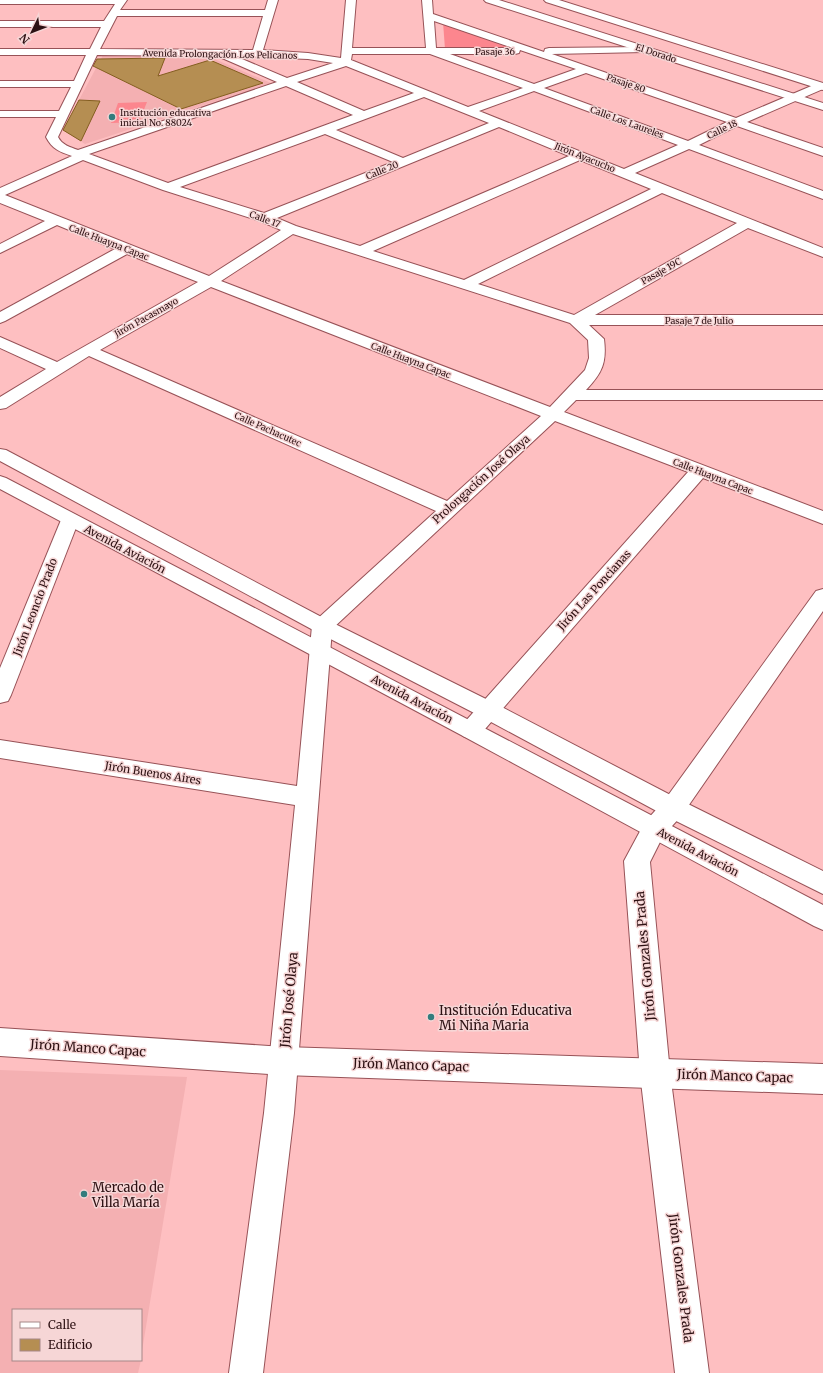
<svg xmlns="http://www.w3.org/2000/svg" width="823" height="1373" font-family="Merriweather,serif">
  <rect width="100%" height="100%" fill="#febfc1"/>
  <g fill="#f4b0b2">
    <polygon points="103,55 205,55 271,83 85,144 63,130"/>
    <polygon points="0,1070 187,1077 141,1357 141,1310 13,1310 13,1360 141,1360 138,1373 0,1373"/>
  </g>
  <g fill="#fc868e">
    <polygon points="443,22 517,49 445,49"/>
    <polygon points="147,102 139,122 111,123 118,103"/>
  </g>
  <g fill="#b58e52" stroke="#835e1f">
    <polygon points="165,58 158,76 210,60 263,83 181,109 93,66 97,59"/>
    <polygon points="79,100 100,101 81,141 63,130"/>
  </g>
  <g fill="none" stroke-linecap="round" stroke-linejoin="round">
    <g stroke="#975257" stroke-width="2">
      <g id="minor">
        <path d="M0,0h127l-7,10h145l3,-10h10l-15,50 45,3 33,5 5,-58h10l-4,48h74l-4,-48h10l1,14 111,38 1,-3 4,-1 99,-1 1,2 -1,2 -4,1 -92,2 184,64 80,-34 7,-1v6l-76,33 76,26v8l-86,-30 -38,19 124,46v8l-134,-50 -54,24 188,75v9l-75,-29 -153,87h228v10h-234l15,14c3,24 -2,34 -18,51h237v10h-247l-12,12 259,99v13l-120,-46 -224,258 -8,3 -8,-3 -3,-6 3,-6 225,-252 -133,-51 -223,208 -38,484 -31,260h-34l35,-260 31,-308 -295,-47v-18l297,46 15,-160 3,-5 121,-110 -347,-155 -83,52 -6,1v-12l46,-28 -46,-21v-11l57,25 141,-80 -71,-28 -122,67 -5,2v-11l115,-63 -58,-24 -57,28v-9l45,-23 -45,-18v-15l72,-32c-12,-4 -20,-7 -26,-19l10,-20h-56v-6h59l12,-24h-71v-6h74l12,-26h-86v-6h90l11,-22h-101v-6h104l11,-17h-115zM117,16h146l-10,34 -153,-1zM434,21l79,27h-77zM520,50l56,19 -42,15 -84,-30h65l4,-1zM352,54h78l93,34 -55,19 -117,-47zM97,55l124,1 1,2 55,24 -199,68c-8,-3 -16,-5 -20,-13zM235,56l73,3 25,4 -46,15zM346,66l68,27 -50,18 -67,-29zM586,73l141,49 -39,19 -144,-53zM286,86l67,29 -185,68 -79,-29zM534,91l144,54 -54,24 -145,-58zM424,97l65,26 -86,35 -67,-28zM499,127l70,29 -209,90 -64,-20 -19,-8zM325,134l68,28 -129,51 -84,-26zM83,160l80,30 97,31 21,9 -72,46 -204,-81zM580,160l71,29 -187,91 -91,-29zM662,193l75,30 -163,92 -96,-31zM293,234l277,89 18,17 1,18 -4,12 -35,37 -329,-126zM211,287l330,129 -94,85 -347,-151z"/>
        <polygon points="70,514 77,516 79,520 11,695 8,701 0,703 0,668 61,520 63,516"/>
        <polygon points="823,589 823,611 682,815 663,836 650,862 670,1073 709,1373 675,1373 640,1073 624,861 645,822 664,801 816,591"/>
      </g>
    </g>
    <g stroke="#975257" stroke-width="2">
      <g id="tertiary">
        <polygon points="0,449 6,450 329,621 496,704 682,801 823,871 823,894 664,815 480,716 315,631 0,461"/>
        <polygon points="0,476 6,478 823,905 823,930 814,926 463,736 0,489"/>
      </g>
    </g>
    <g stroke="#975257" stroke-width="2">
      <g id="secondary">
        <polygon points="484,0 499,0 823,103 823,110 486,2"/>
        <polygon points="544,0 559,0 823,83 823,90 546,2"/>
        <polygon points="0,1028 284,1047 823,1064 823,1094 284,1075 0,1056"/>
      </g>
    </g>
    <use href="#minor" fill="#fff" fill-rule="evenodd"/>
    <use href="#tertiary" fill="#fff" fill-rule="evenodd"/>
    <use href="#secondary" fill="#fff" fill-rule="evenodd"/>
  </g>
  <g fill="#337c7d" stroke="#f6d6d6" stroke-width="1.5">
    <circle cx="112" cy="117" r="4"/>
    <circle cx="431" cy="1017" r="4"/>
    <circle cx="84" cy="1194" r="4"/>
  </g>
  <g text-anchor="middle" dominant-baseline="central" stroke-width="3" stroke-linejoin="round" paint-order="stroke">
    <g font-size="9" fill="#2d1113" stroke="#f6d6d6">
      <text x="495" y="51">Pasaje 36</text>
      <text transform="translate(656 53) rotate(18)">El Dorado</text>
      <text transform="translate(220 54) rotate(1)">Avenida Prolongación Los Pelicanos</text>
      <text transform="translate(626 83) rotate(19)">Pasaje 80</text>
      <text transform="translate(627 122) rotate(20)">Calle Los Laureles</text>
      <text transform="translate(722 129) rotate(-26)">Calle 18</text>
      <text transform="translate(585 157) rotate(22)">Jirón Ayacucho</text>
      <text transform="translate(382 170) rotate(-22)">Calle 20</text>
      <text transform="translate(265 219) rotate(20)">Calle 17</text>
      <text transform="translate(109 242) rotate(21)">Calle Huayna Capac</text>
      <text transform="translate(661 271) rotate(-29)">Pasaje 19C</text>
      <text transform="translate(146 317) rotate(-29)">Jirón Pacasmayo</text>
      <text x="699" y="320">Pasaje 7 de Julio</text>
      <text transform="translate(411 360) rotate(21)">Calle Huayna Capac</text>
      <text transform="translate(268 429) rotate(24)">Calle Pachacutec</text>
      <text transform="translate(713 476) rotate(21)">Calle Huayna Capac</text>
    </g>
    <g font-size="9" fill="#2d1113" stroke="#f6d6d6" text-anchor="start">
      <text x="120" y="112">Institución educativa<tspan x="120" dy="10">inicial No. 88024</tspan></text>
    </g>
    <g font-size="11" fill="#2d1113" stroke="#f6d6d6">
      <text transform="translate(481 479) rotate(-42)">Prolongación José Olaya</text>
      <text transform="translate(125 549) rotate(28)">Avenida Aviación</text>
      <text transform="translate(594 590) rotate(-48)">Jirón Las Poncianas</text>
      <text transform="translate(35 607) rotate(-69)">Jirón Leoncio Prado</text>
      <text transform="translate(412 699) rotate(28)">Avenida Aviación</text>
      <text transform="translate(153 773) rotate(9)">Jirón Buenos Aires</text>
      <text transform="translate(698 852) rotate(28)">Avenida Aviación</text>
    </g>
    <g font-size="13" fill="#2d1113" stroke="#f6d6d6">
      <text transform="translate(645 956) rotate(-95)">Jirón Gonzales Prada</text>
      <text transform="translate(289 1000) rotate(-85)">Jirón José Olaya</text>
      <text transform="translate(88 1048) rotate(4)">Jirón Manco Capac</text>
      <text transform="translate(411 1065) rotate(2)">Jirón Manco Capac</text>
      <text transform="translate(735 1076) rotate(2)">Jirón Manco Capac</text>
      <text transform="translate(681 1278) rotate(83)">Jirón Gonzales Prada</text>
    </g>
    <g font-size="13" fill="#2d1113" stroke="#f6d6d6" text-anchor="start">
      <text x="439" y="1010">Institución Educativa<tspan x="439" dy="15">Mi Niña Maria</tspan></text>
      <text x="92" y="1187">Mercado de<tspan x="92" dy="15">Villa María</tspan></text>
    </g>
  </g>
  <rect x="12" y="1309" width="130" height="52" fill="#f6d6d6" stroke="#a68788"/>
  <rect x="20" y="1322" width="20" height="6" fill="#ffffff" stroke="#a68788"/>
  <text x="48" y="1329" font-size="12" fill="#2d1113">Calle</text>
  <rect x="20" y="1339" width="20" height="12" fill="#b58e52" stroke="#a68788"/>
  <text x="48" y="1349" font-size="12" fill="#2d1113">Edificio</text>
  <g transform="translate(32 32) rotate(227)" stroke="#f6d6d6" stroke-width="3" paint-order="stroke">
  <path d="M0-3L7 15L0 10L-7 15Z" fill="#2d1113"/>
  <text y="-6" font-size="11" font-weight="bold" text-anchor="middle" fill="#2d1113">N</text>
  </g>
</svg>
